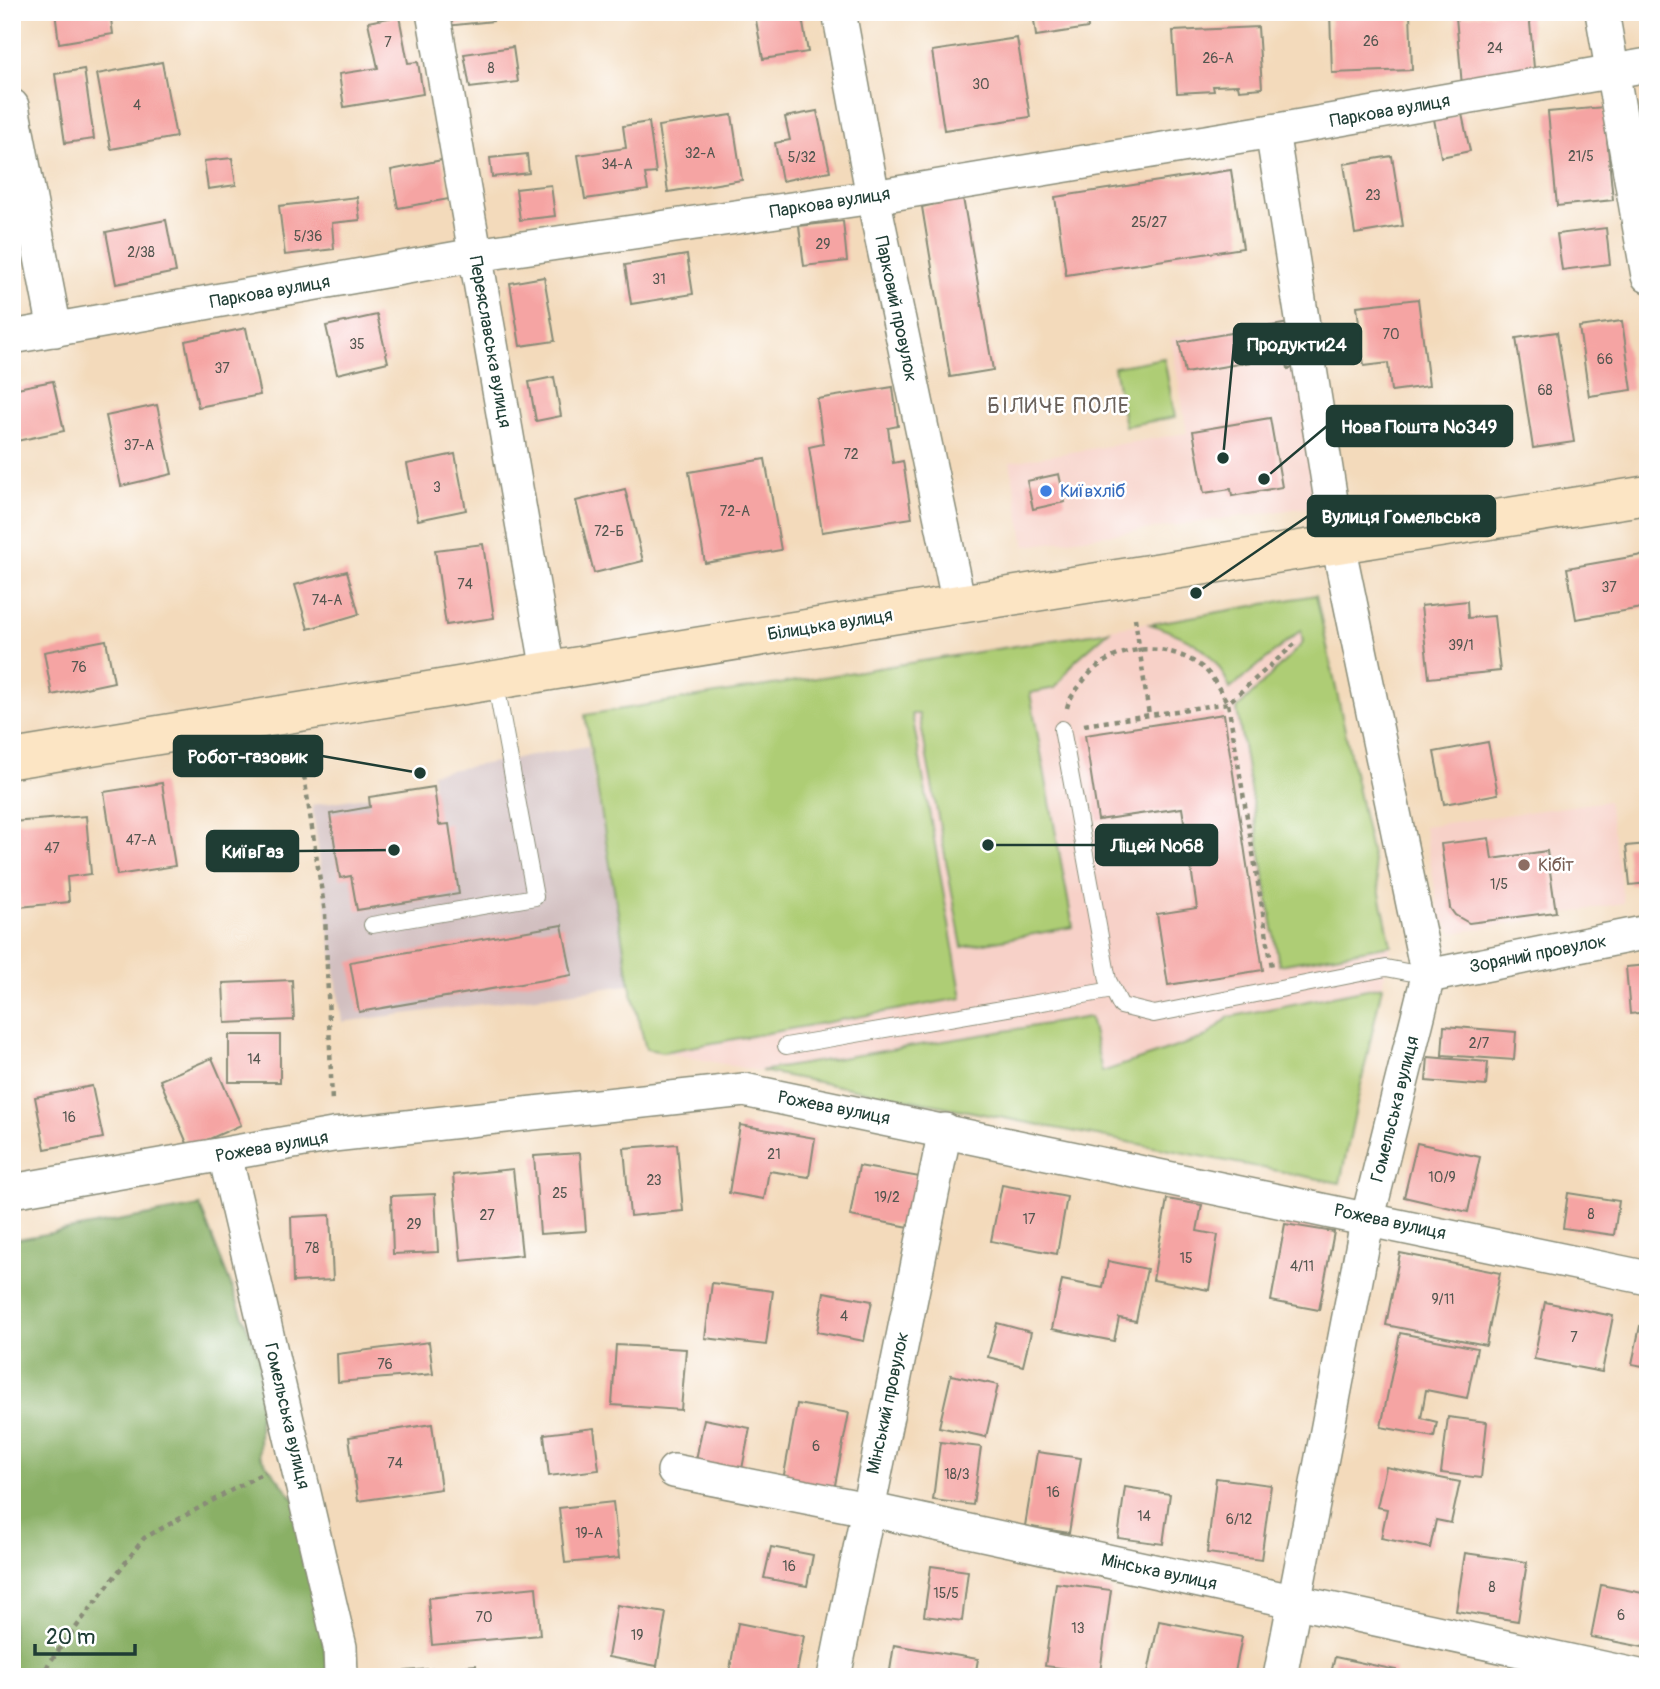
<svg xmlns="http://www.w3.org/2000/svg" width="1660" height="1689" font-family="Pangolin,sans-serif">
  <rect width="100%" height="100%" fill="#fff"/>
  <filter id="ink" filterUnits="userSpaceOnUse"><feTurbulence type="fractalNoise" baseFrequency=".0143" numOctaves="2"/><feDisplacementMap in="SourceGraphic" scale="14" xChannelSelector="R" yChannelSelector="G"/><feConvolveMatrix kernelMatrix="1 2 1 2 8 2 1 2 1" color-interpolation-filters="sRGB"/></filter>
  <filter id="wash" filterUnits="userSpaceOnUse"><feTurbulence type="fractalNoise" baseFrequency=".00686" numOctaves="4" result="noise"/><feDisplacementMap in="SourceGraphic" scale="28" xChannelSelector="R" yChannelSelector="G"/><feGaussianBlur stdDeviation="1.57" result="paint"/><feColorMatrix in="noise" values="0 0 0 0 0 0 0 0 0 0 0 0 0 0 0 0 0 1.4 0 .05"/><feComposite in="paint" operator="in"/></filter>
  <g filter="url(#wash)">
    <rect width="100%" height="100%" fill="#f3dabb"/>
    <g fill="#f7d1c8">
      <polygon points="1292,316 1324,505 1025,546 1010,462 1187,433 1171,338"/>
      <polygon points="1316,595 1391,945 1340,1183 646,1049 630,985 585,715"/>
      <polygon points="1608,801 1624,903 1454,933 1440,918 1424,826"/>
    </g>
    <polygon fill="#d2bfc0" points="588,746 630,985 342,1022 312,805 433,787 432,773"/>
    <g fill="#aecd74" stroke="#668554" stroke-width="2">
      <polygon points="1164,358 1175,417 1125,426 1114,367"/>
      <path d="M1316,595l75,350 -112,20 -42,-256 66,-66 -2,-13 -71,59c-16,-42 -40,-50 -80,-65z"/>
      <polygon points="1109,631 1076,660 1055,688 1030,693 1073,927 962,947 919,714 912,714 962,998 663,1052 646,1049 630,985 585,715"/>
      <polygon points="1382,986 1340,1183 761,1071 1090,1017 1102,1072 1206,1037 1229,1017"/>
    </g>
    <polygon fill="#8ab066" stroke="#54764d" stroke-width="2" points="200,1206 260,1360 259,1455 302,1509 329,1677 12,1677 12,1240"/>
    <g id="blocks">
      <g fill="#f5a4a3">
        <polygon points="55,12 110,12 113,34 59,43"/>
        <polygon points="445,12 492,12 493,21 446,26"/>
        <polygon points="773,12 801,12 808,52 763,59 755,15"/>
        <polygon points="1033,12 1085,12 1088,28 1036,36"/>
        <polygon points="1330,12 1410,12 1412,70 1332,73"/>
        <polygon points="1504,12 1529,12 1535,79 1462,86 1456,17"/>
        <polygon points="399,16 408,63 418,62 423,94 344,107 339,74 378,68 368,22"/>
        <polygon points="1258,27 1262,88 1239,90 1238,85 1213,86 1214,91 1177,93 1173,31"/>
        <polygon points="1017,38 1030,117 944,130 932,51"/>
        <polygon points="513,47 518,82 470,88 464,54"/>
        <polygon points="162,62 176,137 111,149 97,74"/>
        <polygon points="84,69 94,139 65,143 55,74"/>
        <polygon points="1604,107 1613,200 1557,206 1548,112"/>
        <polygon points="817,111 830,171 782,181 775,143 790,140 785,117"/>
        <polygon points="1462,114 1470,151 1441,157 1434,119"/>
        <polygon points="732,115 742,180 668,192 658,126"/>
        <polygon points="649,122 656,173 645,174 648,190 585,199 578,155 626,148 623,126"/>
        <polygon points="527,154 529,173 492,177 490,158"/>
        <polygon points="1392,156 1403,226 1355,234 1344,164"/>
        <polygon points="232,158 236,185 208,189 204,161"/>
        <polygon points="442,160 449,199 398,208 391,170"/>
        <polygon points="1231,170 1243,248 1066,275 1055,197"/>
        <polygon points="551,185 555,216 520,220 516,189"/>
        <polygon points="357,197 360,220 332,223 334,249 285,255 279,206"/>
        <polygon points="963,198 993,370 950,377 922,207"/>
        <polygon points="166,220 176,272 116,284 106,232"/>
        <polygon points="843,221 847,261 804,266 799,226"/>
        <polygon points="1606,228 1610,264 1562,270 1557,234"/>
        <polygon points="687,255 693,294 631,304 625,265"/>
        <polygon points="544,277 555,341 520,346 510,283"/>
        <polygon points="1418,299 1429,386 1391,391 1388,363 1364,366 1357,306"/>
        <polygon points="377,315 388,362 337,374 326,326"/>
        <polygon points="1622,321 1632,390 1589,396 1579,327"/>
        <polygon points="1295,322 1303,366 1288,369 1286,356 1185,373 1179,342"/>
        <polygon points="246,328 260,395 198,407 185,341"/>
        <polygon points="1557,332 1574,442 1533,448 1516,338"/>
        <polygon points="554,377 561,416 536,421 529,382"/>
        <polygon points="53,381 64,431 12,442 12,389"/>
        <polygon points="893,387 898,426 888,428 893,463 903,461 912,518 822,532 809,447 823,444 817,399"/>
        <polygon points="157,405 172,474 121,486 106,416"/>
        <polygon points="1270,418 1282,487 1232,496 1231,489 1204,493 1193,431"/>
        <polygon points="455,454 466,510 418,520 407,464"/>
        <polygon points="765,459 781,550 705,563 689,472"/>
        <polygon points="1059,474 1065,502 1033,509 1027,481"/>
        <polygon points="625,489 643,561 594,573 576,501"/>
        <polygon points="483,544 494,618 446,625 435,550"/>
        <polygon points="1648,554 1648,607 1576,619 1567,568"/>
        <polygon points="347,571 359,614 308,629 295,585"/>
        <polygon points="1467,601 1468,618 1494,616 1500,671 1429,678 1421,606"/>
        <polygon points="106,640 114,682 52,695 44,652"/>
        <polygon points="1224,714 1263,970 1168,985 1157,914 1197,908 1182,808 1098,820 1085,735"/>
        <polygon points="1488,742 1498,794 1444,804 1434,752"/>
        <polygon points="162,783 175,866 117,875 104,792"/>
        <polygon points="434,787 439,825 449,824 459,894 357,910 351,876 340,878 330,814 370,807 369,797"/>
        <polygon points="86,816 91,874 67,877 69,902 20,907 12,822"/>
        <polygon points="1489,838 1492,859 1547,851 1556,912 1469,923 1455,915 1450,908 1441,844"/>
        <polygon points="1648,844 1648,883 1630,885 1626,846"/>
        <polygon points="562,925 572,975 359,1012 350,962"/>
        <polygon points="1648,965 1648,1012 1630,1014 1626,967"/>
        <polygon points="292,980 294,1020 225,1023 223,983"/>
        <polygon points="1444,1026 1516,1032 1514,1060 1442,1055"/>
        <rect x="229" y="1035" width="51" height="47"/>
        <polygon points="1428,1057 1488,1062 1486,1086 1426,1081"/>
        <polygon points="212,1058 241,1125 189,1148 160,1080"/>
        <polygon points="92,1086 103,1138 45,1149 35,1097"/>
        <polygon points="740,1125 815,1138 809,1177 769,1171 764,1199 729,1193"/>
        <polygon points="1417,1143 1480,1157 1468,1212 1404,1197"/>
        <polygon points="677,1144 683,1211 630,1216 624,1148"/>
        <polygon points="580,1153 586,1231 540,1234 534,1156"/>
        <polygon points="859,1166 925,1178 915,1228 850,1216"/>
        <polygon points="513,1169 522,1255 461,1261 453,1175"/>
        <polygon points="1002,1185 1067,1197 1057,1254 991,1241"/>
        <polygon points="1568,1193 1619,1201 1614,1235 1563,1228"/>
        <polygon points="435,1194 438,1252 393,1254 391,1196"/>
        <polygon points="1167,1199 1202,1205 1197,1231 1218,1235 1209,1290 1153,1280"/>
        <polygon points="330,1215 333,1280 293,1282 291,1217"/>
        <polygon points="1285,1224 1334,1232 1319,1310 1271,1301"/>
        <polygon points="1400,1253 1500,1273 1486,1345 1386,1325"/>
        <polygon points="1108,1261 1147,1269 1136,1321 1119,1318 1114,1341 1052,1329 1062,1280 1103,1288"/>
        <polygon points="712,1283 773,1291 766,1345 705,1338"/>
        <polygon points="824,1292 872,1301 864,1341 817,1332"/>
        <polygon points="1545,1302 1613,1316 1602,1372 1534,1359"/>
        <polygon points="997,1323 1031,1332 1023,1366 988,1357"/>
        <polygon points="1640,1326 1648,1328 1648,1367 1632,1364"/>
        <polygon points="1400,1333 1477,1348 1467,1398 1426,1390 1421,1418 1437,1422 1434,1437 1381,1427"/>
        <polygon points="429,1342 433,1374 338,1382 337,1354"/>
        <polygon points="616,1345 686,1349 681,1410 612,1405"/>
        <polygon points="951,1375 998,1385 986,1437 939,1427"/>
        <polygon points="797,1404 849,1413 834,1490 783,1480"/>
        <polygon points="1448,1417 1487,1422 1481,1478 1441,1473"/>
        <polygon points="704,1419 750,1428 741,1474 695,1465"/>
        <polygon points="432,1424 441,1489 358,1501 349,1437"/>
        <polygon points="594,1428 599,1470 549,1476 544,1434"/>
        <polygon points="940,1442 981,1447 973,1505 933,1500"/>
        <polygon points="1037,1452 1081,1458 1069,1533 1025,1526"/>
        <polygon points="1386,1467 1460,1482 1451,1523 1436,1520 1430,1548 1381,1538 1387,1509 1377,1507"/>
        <polygon points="1216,1478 1271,1485 1261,1560 1207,1553"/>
        <polygon points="1125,1487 1170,1494 1163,1544 1118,1538"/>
        <polygon points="613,1502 619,1558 565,1563 559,1508"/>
        <polygon points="771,1547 813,1555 807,1586 764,1578"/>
        <polygon points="1465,1553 1527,1562 1518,1621 1456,1611"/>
        <polygon points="931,1566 968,1571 962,1621 924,1616"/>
        <polygon points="1056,1583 1111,1590 1100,1673 1045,1666"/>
        <polygon points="1601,1585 1648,1594 1648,1648 1591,1637"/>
        <polygon points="536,1587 540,1635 432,1645 428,1598"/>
        <polygon points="617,1605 666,1613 657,1666 608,1657"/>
        <polygon points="1159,1621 1242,1637 1234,1677 1147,1677"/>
        <polygon points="738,1623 804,1636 796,1677 729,1675"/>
        <polygon points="894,1645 978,1659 975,1677 889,1677"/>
        <polygon points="1335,1657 1396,1670 1395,1677 1330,1677"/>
        <polygon points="476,1665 477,1677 395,1677 395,1672"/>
      </g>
    </g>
  </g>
  <g filter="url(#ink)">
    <use href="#blocks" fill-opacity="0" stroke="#898c78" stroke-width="2"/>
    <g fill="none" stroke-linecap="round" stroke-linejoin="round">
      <g stroke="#898c78" stroke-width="18">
        <g id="lane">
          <polyline points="1062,729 1108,980 1121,1006 1154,1014 1386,968 1428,976"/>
          <polyline points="372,925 535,897 495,679"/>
          <polyline points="786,1046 1113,990"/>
        </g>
      </g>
      <g stroke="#898c78" stroke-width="36">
        <g id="street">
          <polyline points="433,12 548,671"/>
          <polyline points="839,12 873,197 959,604"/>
          <polyline points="1602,12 1648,276"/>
          <polyline points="12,106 55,330"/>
          <polyline points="1272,131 1338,544 1428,976 1368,1217 1280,1677"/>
          <polyline points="12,337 475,255 873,197 1272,131 1648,65"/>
          <polyline points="1428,976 1648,932"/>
          <polyline points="225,1155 340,1647 341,1677"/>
          <polyline points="12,1191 333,1135 744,1090 1648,1278"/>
          <polyline points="674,1471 867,1509 1644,1677"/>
          <polyline points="834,1677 945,1130"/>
        </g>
      </g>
      <g stroke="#898c78" stroke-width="41">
        <polyline id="secondary" points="12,759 959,604 1648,495"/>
      </g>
      <g stroke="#898c78" stroke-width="4.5" stroke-dasharray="5 5" stroke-linecap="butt">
        <polyline points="1135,618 1149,715"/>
        <path d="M1067,708c2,-10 8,-16 14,-24 28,-40 83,-45 121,-17 11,8 18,25 26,36l44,264"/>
        <polyline points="1084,725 1228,703 1297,642"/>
        <polyline points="301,756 325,913 332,1103"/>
        <polyline points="42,1677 49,1663 144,1538 265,1472"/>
      </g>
      <use href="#lane" stroke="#fff" stroke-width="16"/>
      <use href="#street" stroke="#fff" stroke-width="33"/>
      <use href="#secondary" stroke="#fce5c4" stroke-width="38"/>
    </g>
  </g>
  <circle fill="#3f7fe0" stroke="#fff" stroke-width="2.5" cx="1046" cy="491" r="7"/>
  <circle fill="#8d6e63" stroke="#fff" stroke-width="2.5" cx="1524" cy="865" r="7"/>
  <g text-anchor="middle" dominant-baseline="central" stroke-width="5" stroke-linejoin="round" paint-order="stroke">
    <g font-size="14" fill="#545750">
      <text x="1371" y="41">26</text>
      <text x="388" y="42">7</text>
      <text x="1495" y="48">24</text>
      <text x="1218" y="58">26-А</text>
      <text x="491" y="68">8</text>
      <text x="981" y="84">30</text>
      <text x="137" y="105">4</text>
      <text x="700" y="153">32-А</text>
      <text x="1581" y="156">21/5</text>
      <text x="802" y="157">5/32</text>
      <text x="617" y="164">34-А</text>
      <text x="1373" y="195">23</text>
      <text x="1149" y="222">25/27</text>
      <text x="308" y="236">5/36</text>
      <text x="823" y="244">29</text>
      <text x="141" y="252">2/38</text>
      <text x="659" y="279">31</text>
      <text x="1391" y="334">70</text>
      <text x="357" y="344">35</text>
      <text x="1605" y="359">66</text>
      <text x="222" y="368">37</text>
      <text x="1545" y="390">68</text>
      <text x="139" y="445">37-А</text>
      <text x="851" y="454">72</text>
      <text x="437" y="487">3</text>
      <text x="735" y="511">72-А</text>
      <text x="609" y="531">72-Б</text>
      <text x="465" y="584">74</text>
      <text x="1609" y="587">37</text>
      <text x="327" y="600">74-А</text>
      <text x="1461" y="645">39/1</text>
      <text x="79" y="667">76</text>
      <text x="141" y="840">47-А</text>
      <text x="52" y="848">47</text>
      <text x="1499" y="884">1/5</text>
      <text x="1479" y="1043">2/7</text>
      <text x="254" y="1059">14</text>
      <text x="69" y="1117">16</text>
      <text x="774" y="1154">21</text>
      <text x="1442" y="1177">10/9</text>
      <text x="654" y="1180">23</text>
      <text x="560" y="1193">25</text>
      <text x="887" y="1197">19/2</text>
      <text x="1591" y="1214">8</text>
      <text x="487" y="1215">27</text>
      <text x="1029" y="1219">17</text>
      <text x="414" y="1224">29</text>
      <text x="312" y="1248">78</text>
      <text x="1186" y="1258">15</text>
      <text x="1302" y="1266">4/11</text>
      <text x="1443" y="1299">9/11</text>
      <text x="844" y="1316">4</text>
      <text x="1574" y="1337">7</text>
      <text x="385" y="1364">76</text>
      <text x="816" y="1446">6</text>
      <text x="395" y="1463">74</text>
      <text x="957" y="1474">18/3</text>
      <text x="1053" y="1492">16</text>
      <text x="1144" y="1516">14</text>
      <text x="1239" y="1519">6/12</text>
      <text x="589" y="1533">19-А</text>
      <text x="789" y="1566">16</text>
      <text x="1492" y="1587">8</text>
      <text x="946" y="1593">15/5</text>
      <text x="1621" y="1615">6</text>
      <text x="484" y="1617">70</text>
      <text x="1078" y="1628">13</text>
      <text x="637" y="1635">19</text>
    </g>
    <g font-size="18" fill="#1f3d34" stroke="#fff">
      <text transform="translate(1390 111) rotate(-10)">Паркова вулиця</text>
      <text transform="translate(830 203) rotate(-9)">Паркова вулиця</text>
      <text transform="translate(270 292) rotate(-10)">Паркова вулиця</text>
      <text transform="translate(896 309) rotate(78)">Парковий провулок</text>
      <text transform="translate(490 342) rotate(80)">Переяславська вулиця</text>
      <text transform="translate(830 625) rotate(-9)">Білицька вулиця</text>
      <text transform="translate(1538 954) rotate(-11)">Зоряний провулок</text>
      <text transform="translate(834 1108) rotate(11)">Рожева вулиця</text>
      <text transform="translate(1395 1109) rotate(-76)">Гомельська вулиця</text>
      <text transform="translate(272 1147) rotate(-10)">Рожева вулиця</text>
      <text transform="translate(1390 1222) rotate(12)">Рожева вулиця</text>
      <text transform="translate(888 1403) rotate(-78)">Мінський провулок</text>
      <text transform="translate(287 1416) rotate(77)">Гомельська вулиця</text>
      <text transform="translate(1159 1572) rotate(12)">Мінська вулиця</text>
    </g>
    <g font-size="18" fill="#366cbe" stroke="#fff" text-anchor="start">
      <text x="1060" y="491">Київхліб</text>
    </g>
    <g font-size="18" fill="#785e54" stroke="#fff" text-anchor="start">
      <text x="1538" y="865">Кібіт</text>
    </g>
    <g font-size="21" letter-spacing="2" fill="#6a615b" stroke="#fff">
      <text x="1059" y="406">БІЛИЧЕ ПОЛЕ</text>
    </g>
  </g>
  <path fill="none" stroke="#1f3d34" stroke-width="2.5" d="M1223 458L1234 344M1264 479L1327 426M1196 593L1308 516M420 773L322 756M988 845L1096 845M394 850L298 851"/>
  <g fill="#1f3d34" stroke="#fff" stroke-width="2.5">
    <circle cx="1223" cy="458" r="7"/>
    <circle cx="1264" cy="479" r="7"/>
    <circle cx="1196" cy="593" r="7"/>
    <circle cx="420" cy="773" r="7"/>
    <circle cx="988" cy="845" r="7"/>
    <circle cx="394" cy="850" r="7"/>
  </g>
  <g fill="#1f3d34" stroke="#1f3d34" stroke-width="2.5">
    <rect x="1234" y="324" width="127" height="40" rx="7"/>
    <rect x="1327" y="406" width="185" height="40" rx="7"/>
    <rect x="1308" y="496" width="187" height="40" rx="7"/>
    <rect x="174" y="736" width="148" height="40" rx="7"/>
    <rect x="1096" y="825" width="121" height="40" rx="7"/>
    <rect x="207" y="831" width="91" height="40" rx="7"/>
  </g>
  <g font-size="19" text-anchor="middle" font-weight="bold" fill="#fff">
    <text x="1297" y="351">Продукти24</text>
    <text x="1419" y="433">Нова Пошта №349</text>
    <text x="1401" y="523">Вулиця Гомельська</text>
    <text x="248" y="763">Робот-газовик</text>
    <text x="1157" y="852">Ліцей №68</text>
    <text x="253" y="858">КиївГаз</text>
  </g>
  <rect width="1660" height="1689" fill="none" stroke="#fff" stroke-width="42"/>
  <path d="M35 1644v10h100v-10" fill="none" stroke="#1f3d34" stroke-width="3.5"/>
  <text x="46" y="1644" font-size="21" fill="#1f3d34" stroke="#ffffff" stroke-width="5" paint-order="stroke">20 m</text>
</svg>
